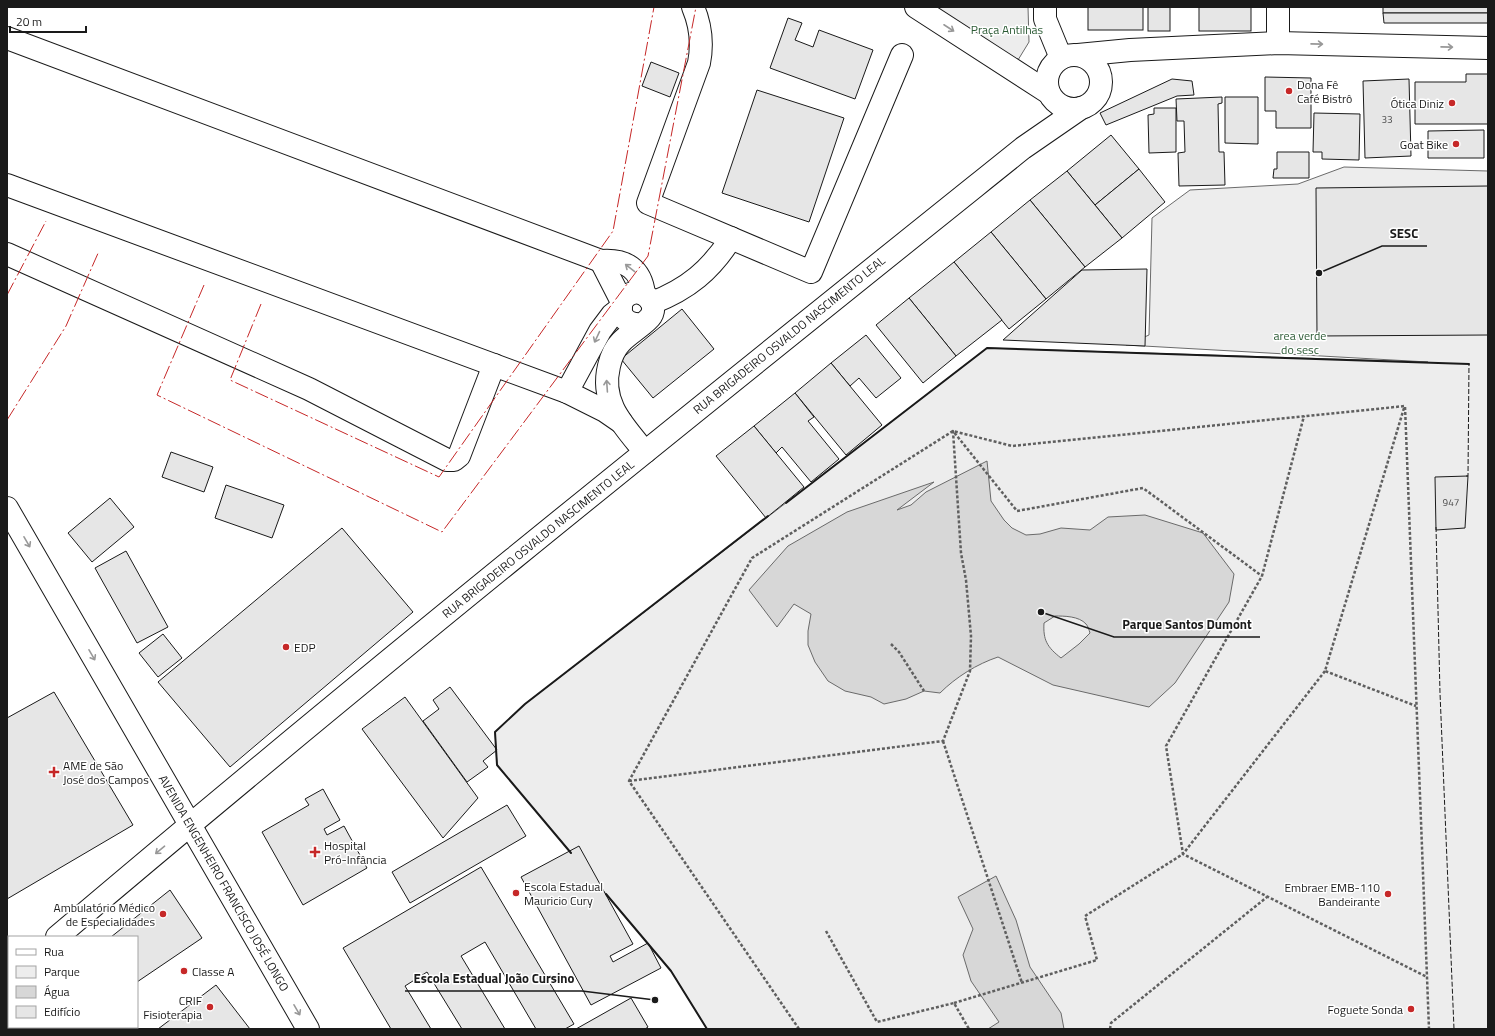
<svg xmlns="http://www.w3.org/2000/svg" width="1495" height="1036" font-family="'Titillium Web',sans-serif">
  <rect width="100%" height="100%" fill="#fff"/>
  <g fill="#ededed" stroke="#6a6a6a">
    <polygon points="922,7 1028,7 1029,42 1018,60"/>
    <polygon points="1344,167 1488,171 1488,1029 707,1029 671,971 497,765 495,732 525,704 987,348 1428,362 1126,345 1149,335 1152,218 1190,190 1298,184"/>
  </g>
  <g fill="#d7d7d7" stroke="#6a6a6a" fill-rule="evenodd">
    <path d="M987,461l4,40 13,19 8,8 14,7 14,-1 21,-6 29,2 18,-13 37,-2 58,18 31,41 -5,28 -54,81 -26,24 -96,-22 -55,-28c-21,7 -42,20 -58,36l-16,-2 -18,8 -22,5 -13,-7 -26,-6 -17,-10 -13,-19 -7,-17v-14l3,-17 -17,-10 -17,23 -28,-37 39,-44 59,-34 87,-30 -37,28 14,-5 15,-13zM1055,616c9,0 24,0 31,8 2,2 3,6 4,9l-11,11 -18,14c-14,-11 -18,-18 -17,-35z"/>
    <polygon points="996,876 1016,920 1030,967 1061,1013 1064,1029 988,1029 999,1022 971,981 963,955 973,929 958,897"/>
  </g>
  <g fill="#e6e6e6" stroke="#1a1a1a">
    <rect x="1088" y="7" width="55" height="23"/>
    <rect x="1148" y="7" width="22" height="24"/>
    <rect x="1199" y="7" width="52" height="24"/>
    <rect x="1383" y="7" width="105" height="6"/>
    <polygon points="1383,13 1488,13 1488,23 1384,23"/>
    <polygon points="788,18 802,23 795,40 813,47 819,30 873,50 855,99 770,68"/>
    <polygon points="651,62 679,73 670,97 642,86"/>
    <polygon points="1466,74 1488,74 1488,124 1415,124 1415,82 1466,82"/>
    <polygon points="1265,77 1311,78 1311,128 1276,128 1276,111 1265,111"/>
    <polygon points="1172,79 1192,81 1194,95 1177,96 1106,125 1100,113"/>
    <polygon points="1409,79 1411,156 1365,158 1363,81"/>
    <polygon points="757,90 844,118 809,222 722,193"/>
    <polygon points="1222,97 1222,103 1218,104 1219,152 1224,152 1225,185 1179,186 1178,153 1185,152 1184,121 1177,121 1176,99"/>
    <polygon points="1225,97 1258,97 1258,144 1225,143"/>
    <polygon points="1154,108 1176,108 1176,152 1149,153 1148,115 1154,114"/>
    <polygon points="1314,113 1360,114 1359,160 1322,159 1322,152 1313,152"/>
    <polygon points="1484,130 1484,158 1428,158 1428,131"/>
    <polygon points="1111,135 1139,169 1095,205 1067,171"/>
    <polygon points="1277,152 1309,152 1309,178 1273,178 1274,169 1277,169"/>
    <polygon points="1139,169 1165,202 1122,238 1095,205"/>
    <polygon points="1067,171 1122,238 1085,267 1030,200"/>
    <polygon points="1488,186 1488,335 1317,336 1316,188"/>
    <polygon points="1030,200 1085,267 1046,299 991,232"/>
    <polygon points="991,232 1046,299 1009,329 954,262"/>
    <polygon points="954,262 1002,320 956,356 909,298"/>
    <polygon points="1147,269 1145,346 1003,340 1082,270"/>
    <polygon points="909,298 956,356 923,383 876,325"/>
    <polygon points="682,309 714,349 653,398 621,359"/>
    <polygon points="866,335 901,378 876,398 859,378 850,386 831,363"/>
    <polygon points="831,363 882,425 846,455 795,393"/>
    <polygon points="795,393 814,417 808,421 839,459 811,482 782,447 776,453 754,426"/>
    <polygon points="754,426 804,487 766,518 716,456"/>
    <polygon points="171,452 213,467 204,492 162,477"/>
    <polygon points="1468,476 1465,528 1436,530 1435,477"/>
    <polygon points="226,485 284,505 272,538 215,518"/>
    <polygon points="110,498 134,527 92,562 68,533"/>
    <polygon points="342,528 413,612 230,767 158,682"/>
    <polygon points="126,551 168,627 137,643 95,568"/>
    <polygon points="163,634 182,658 158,677 139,653"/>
    <polygon points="450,687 497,750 483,761 488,767 467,782 423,721 439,709 433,700"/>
    <polygon points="54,692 133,825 7,899 7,718"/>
    <polygon points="405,697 478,798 443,838 362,729"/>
    <polygon points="323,789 340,820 324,829 327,835 344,826 367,868 303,905 262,832 309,805 305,799"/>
    <polygon points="507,805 526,836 410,903 392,872"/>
    <polygon points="579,846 633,944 610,956 613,962 648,943 661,968 591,1005 521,877"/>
    <polygon points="481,867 574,1024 565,1029 536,1029 485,942 461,956 505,1029 462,1029 427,972 405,986 431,1029 391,1029 343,948"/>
    <polygon points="170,890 202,938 137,982 137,937 111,937"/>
    <polygon points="216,985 250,1029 158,1029"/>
    <polygon points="631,998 648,1027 645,1029 576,1029"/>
    <polygon points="26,1027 60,1027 62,1029 64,1027 112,1027 114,1028 23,1029"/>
  </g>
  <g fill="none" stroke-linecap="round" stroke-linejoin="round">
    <g stroke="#1a1a1a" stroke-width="24">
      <g id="minor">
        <path d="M693,7c8,19 10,36 6,56l-51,140 163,69 91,-217"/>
        <polyline points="916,7 1049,93"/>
        <polyline points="1045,7 1045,19 1061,58"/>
        <polyline points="1278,7 1278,43"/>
        <path d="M7,38l594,223c25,-2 40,8 43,33"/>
        <circle cx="1074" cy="82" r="27"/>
        <polyline points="1078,55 1130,50 1278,43 1488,48"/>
        <polyline points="7,185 567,392 605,411 621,422"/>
        <polyline points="7,254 309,389 447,460 454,460 459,456 494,365"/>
        <polyline points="601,261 622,302"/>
        <path d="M652,303c36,-14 59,-33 79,-65"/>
        <path d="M642,324c-23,2 -29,-22 -12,-30 13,-6 29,9 21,22 -4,7 -23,18 -30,26 -6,6 -10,15 -12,24 -9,37 14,59 36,86"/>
        <polyline points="567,392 600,331 612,315 621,308"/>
        <polyline points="7,508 308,1029"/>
        <path d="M57,937c317,-269 642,-529 966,-789l58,-40"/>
        <polyline points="7,980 9,978"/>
      </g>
    </g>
    <g stroke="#5f5f5f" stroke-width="2.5" stroke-dasharray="3 2" stroke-linecap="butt">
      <polyline points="1404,408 1325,671 1416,706"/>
      <polyline points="891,644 899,652 924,691"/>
      <polyline points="1325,671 1183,854 1427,977"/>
      <polyline points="943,741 1022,983"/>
      <polyline points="629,781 943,741 970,671 971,636 966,580 961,553 953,431 1017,511 1143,488 1262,576"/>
      <polyline points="826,931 877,1022 954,1003 969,1029"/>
      <polyline points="954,1003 1097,960 1085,916 1183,854 1166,746 1262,576 1304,416"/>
      <polyline points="799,1029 629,781 752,558 953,431 1012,446 1405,406 1429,1029"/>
      <polyline points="1110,1029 1111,1023 1267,897"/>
    </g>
    <use href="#minor" stroke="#fff" stroke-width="22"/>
    <g stroke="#1a1a1a" stroke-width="1" stroke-dasharray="5 2" stroke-linecap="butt">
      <polyline points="1466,476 1468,476 1469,364"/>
      <polyline points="1436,527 1440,693 1454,1029"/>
    </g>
    <g stroke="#1a1a1a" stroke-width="2">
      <polyline points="786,503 987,348 1469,364"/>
      <polyline points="571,853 497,765 495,732 525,704 768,516"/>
      <polyline points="606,894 671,971 707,1029"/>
    </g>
    <g stroke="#c62828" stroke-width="1" stroke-dasharray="14 3 2 3" stroke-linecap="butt">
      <polyline points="204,285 157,395 442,532 648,256 696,7"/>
      <polyline points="7,295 46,221"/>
      <polyline points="261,304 230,380 439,477 613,231 654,7"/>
      <polyline points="7,420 66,326 99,251"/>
    </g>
  </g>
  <defs><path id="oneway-shaft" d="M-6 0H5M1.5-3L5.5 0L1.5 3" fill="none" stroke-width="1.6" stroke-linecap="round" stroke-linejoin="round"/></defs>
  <g stroke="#989898">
    <use href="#oneway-shaft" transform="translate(949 28) rotate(33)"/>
    <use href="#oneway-shaft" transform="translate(1317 44) rotate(1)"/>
    <use href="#oneway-shaft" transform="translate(1447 47) rotate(1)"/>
    <use href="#oneway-shaft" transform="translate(630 268) rotate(-142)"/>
    <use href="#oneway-shaft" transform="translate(597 337) rotate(115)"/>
    <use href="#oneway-shaft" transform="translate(607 386) rotate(-94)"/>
    <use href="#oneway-shaft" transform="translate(27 542) rotate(60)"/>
    <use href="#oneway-shaft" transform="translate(92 655) rotate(60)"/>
    <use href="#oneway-shaft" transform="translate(160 850) rotate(140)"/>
    <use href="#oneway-shaft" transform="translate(297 1010) rotate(60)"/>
  </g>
  <g fill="#c62828" stroke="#fff" stroke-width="1.5">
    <circle cx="1289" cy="91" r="4"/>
    <circle cx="1452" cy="103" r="4"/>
    <circle cx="1456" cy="144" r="4"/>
    <circle cx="286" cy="647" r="4"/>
    <path d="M52 766h4v4h4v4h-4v4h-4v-4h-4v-4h4z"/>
    <path d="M313 846h4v4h4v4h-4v4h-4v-4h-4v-4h4z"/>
    <circle cx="516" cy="893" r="4"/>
    <circle cx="1388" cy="894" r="4"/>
    <circle cx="163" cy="914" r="4"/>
    <circle cx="184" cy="971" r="4"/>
    <circle cx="210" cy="1007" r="4"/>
    <circle cx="1411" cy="1009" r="4"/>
  </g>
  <g text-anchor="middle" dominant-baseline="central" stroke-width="3" stroke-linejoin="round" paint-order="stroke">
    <g font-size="10" fill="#4d4d4d">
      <text x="1387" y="119">33</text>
      <text x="1451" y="502">947</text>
    </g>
    <g font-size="12" fill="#2b5a34" stroke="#fff">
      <text x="1007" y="29">Praça Antilhas</text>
      <text x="1300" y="335">area verde<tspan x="1300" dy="14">do sesc</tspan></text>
    </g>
    <g font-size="12" fill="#1a1a1a" stroke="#fff" text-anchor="start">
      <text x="1297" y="84">Dona Fê<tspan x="1297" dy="14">Café Bistrô</tspan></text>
      <text x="1444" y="103" text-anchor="end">Ótica Diniz</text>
      <text x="1448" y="144" text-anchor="end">Goat Bike</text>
      <text x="294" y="647">EDP</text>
      <text x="63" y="765">AME de São<tspan x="63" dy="14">José dos Campos</tspan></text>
      <text x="324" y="845">Hospital<tspan x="324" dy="14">Pró-Infância</tspan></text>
      <text x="524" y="886">Escola Estadual<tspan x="524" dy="14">Mauricio Cury</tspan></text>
      <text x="1380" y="887" text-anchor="end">Embraer EMB-110<tspan x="1380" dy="14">Bandeirante</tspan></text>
      <text x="155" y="907" text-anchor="end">Ambulatório Médico<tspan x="155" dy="14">de Especialidades</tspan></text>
      <text x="192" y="971">Classe A</text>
      <text x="202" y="1000" text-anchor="end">CRIF<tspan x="202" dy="14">Fisioterapia</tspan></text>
      <text x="1403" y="1009" text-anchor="end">Foguete Sonda</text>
    </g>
    <g font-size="12" fill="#1a1a1a" stroke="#fff">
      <text transform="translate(789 335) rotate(-39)">RUA BRIGADEIRO OSVALDO NASCIMENTO LEAL</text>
      <text transform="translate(538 539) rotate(-39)">RUA BRIGADEIRO OSVALDO NASCIMENTO LEAL</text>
      <text transform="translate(224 883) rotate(60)">AVENIDA ENGENHEIRO FRANCISCO JOSÉ LONGO</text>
    </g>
  </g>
  <path fill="none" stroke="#1a1a1a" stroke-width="1.5" d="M1319 273L1382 246H1427M1041 612L1114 637H1260M655 1000L582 991H405"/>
  <g fill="#1a1a1a" stroke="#fff" stroke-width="1.5">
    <circle cx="1319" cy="273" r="4"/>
    <circle cx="1041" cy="612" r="4"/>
    <circle cx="655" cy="1000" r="4"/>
  </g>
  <g font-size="13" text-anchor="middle" font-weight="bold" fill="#1a1a1a" stroke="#fff" stroke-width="3" stroke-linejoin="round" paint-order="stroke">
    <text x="1404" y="238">SESC</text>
    <text x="1187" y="629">Parque Santos Dumont</text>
    <text x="494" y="983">Escola Estadual João Cursino</text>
  </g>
  <rect width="1495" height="1036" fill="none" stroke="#1a1a1a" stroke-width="16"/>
  <rect x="8" y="936" width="130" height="92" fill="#ffffff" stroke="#a3a3a3"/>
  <rect x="16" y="949" width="20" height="6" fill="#ffffff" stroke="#a3a3a3"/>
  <text x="44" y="956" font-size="12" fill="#1a1a1a">Rua</text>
  <rect x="16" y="966" width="20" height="12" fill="#ededed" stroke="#a3a3a3"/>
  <text x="44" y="976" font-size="12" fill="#1a1a1a">Parque</text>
  <rect x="16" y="986" width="20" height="12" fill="#d7d7d7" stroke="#a3a3a3"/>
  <text x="44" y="996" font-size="12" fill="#1a1a1a">Água</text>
  <rect x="16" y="1006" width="20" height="12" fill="#e6e6e6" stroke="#a3a3a3"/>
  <text x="44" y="1016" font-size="12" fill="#1a1a1a">Edifício</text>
  <path d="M10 26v6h76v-6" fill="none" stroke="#1a1a1a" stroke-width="2"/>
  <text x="16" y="26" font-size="12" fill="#1a1a1a" stroke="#ffffff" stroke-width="3" paint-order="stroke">20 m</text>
</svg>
